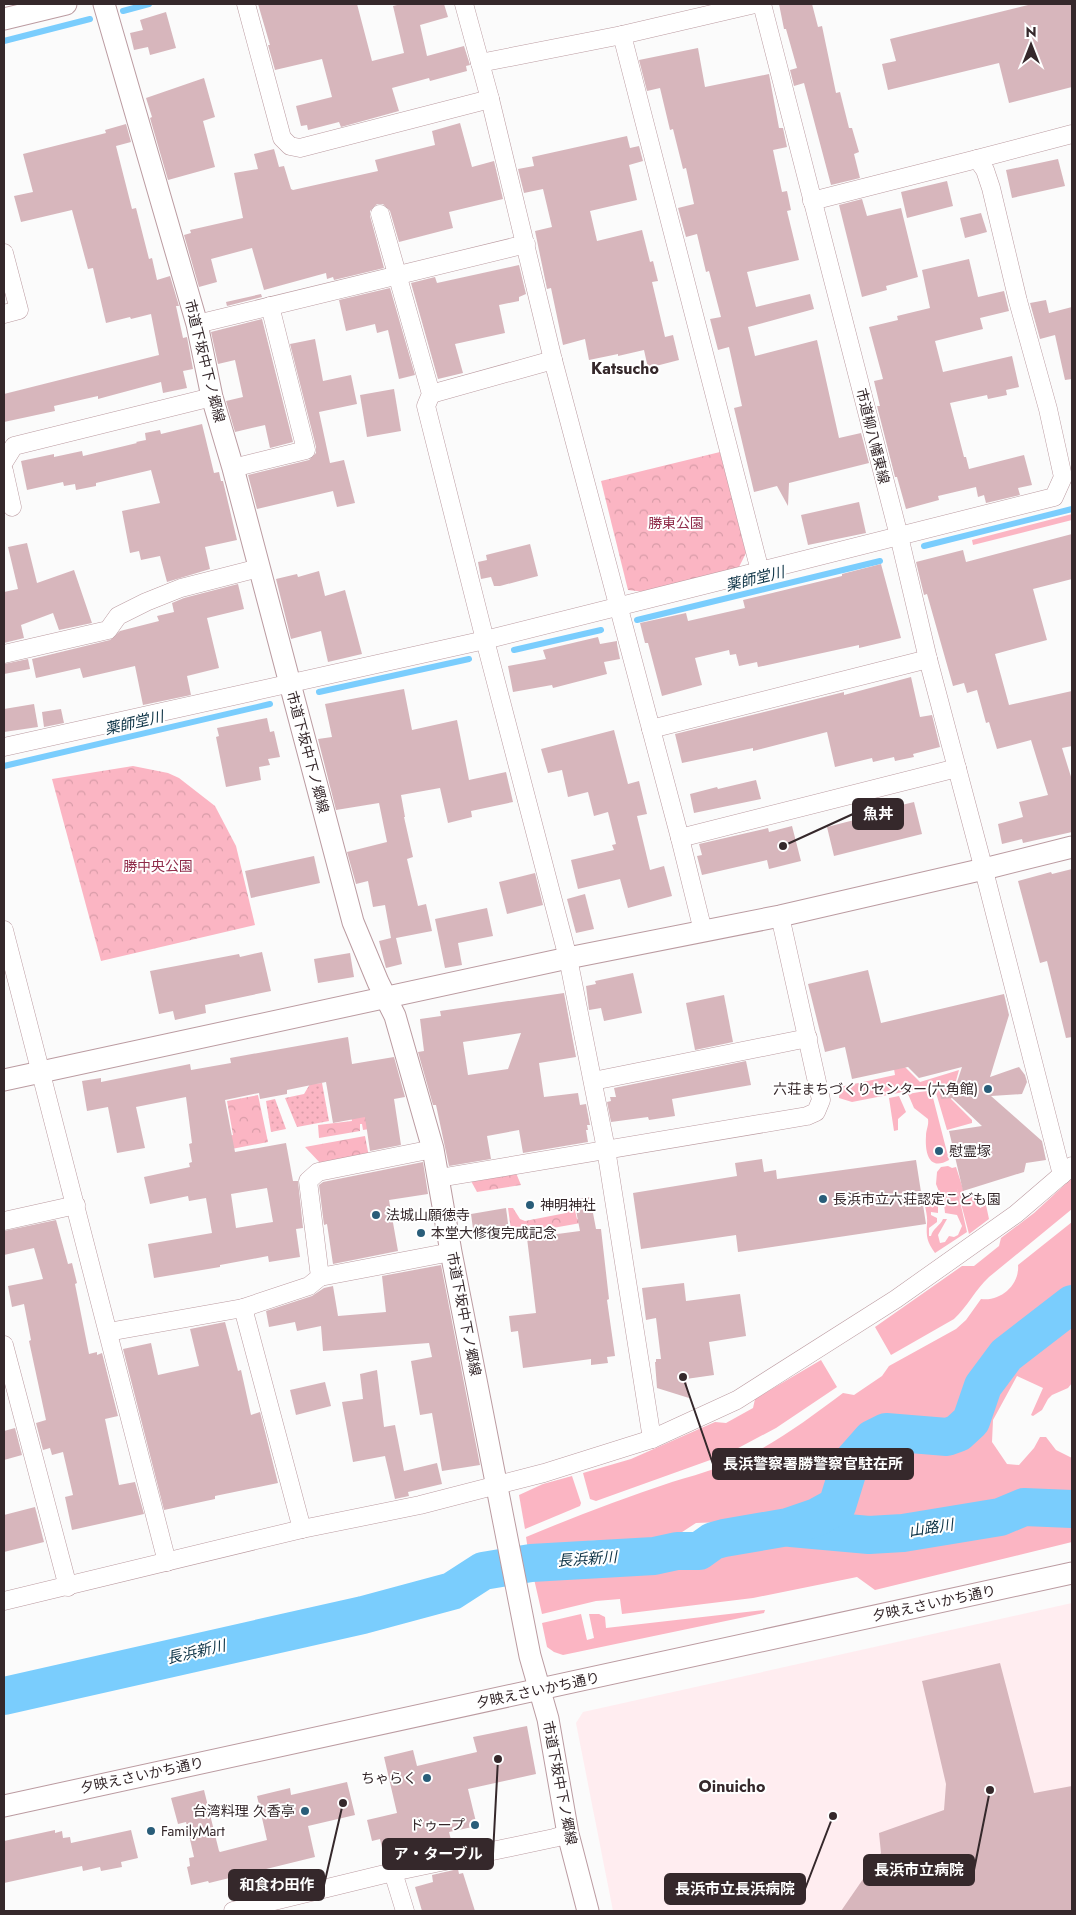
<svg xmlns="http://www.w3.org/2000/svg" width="1076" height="1915" font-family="Jost,'Noto Sans JP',sans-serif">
  <defs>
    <pattern id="forest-crowns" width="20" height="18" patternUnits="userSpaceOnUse" patternTransform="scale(1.25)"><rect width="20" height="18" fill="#fbb5c3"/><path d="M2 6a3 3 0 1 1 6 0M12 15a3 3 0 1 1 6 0" fill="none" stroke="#d89ca8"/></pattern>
    <pattern id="garden-dots" width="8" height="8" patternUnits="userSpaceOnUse" patternTransform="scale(1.25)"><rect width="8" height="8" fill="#fbb5c3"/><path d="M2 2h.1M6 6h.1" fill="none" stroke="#d89ca8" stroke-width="1.8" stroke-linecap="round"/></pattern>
  </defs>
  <rect width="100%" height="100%" fill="#fbfbfb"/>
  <polygon fill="#ffedf0" points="1072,1603 1072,1911 613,1911 576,1723 583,1712"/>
  <g fill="#fbb5c3">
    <polygon points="1072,514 1072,520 973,545 972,540"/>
    <polygon points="900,1062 920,1082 959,1070 951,1099 972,1120 972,1123 947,1130 934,1086 852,1102 839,1098 840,1087 895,1075 893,1063"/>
    <path d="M931,1090l18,70c-21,12 -24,-9 -23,-24 0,-7 3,-10 2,-17l-14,-11 -6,-14z"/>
    <polygon points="899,1096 906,1112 898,1119 898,1130 894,1131 889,1098"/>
    <path d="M948,1166l4,2 4,-1 10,31 8,-2 6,12 6,-3 3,14 -20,15 -12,-46 10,44 -32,21c-8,-11 -9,-17 -8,-29 1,-9 -3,-20 -4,-29l9,-1 6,11v8l-7,-1v3l6,3v4l-8,6v8h2c2,-8 9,-10 12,-17h4l-9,16 2,8 5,-1 4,-6 5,1 4,-2 4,-9 -5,-11 -12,-2 -1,-9 -8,-20 1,-12 4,-5z"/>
    <path d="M1072,1178v31l-83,68c-14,13 -21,29 -35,42l-63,36 -16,-28 87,-61h12l25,-20 2,-8 33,-25z"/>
    <path d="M1072,1222v76l-35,27 -21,14 -5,-2c-14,10 -19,26 -34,35 -4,25 -7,54 -36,60 -20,-2 -59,-13 -75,-4l1,11 -26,26 -6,37 -5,4 -31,14h-22l-16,6 -15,2 -12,-2 -12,-4 -26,1 -17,11 -8,7 -3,6 -14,3 -44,4 -8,-12c-16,-5 -34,5 -49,10 -7,3 -16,3 -24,5l-3,-20c48,-20 97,-39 146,-55 31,-9 61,-18 89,-33 29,-16 55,-36 82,-56l11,2 28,-19 7,-10 67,-37 10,-9 15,-21c19,3 39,-14 37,-34z"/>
    <path d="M1072,1311v72l-4,5 -16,7 -4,4 -6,11 -9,6 -2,-1 12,-27 -26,-12 -24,44 -1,22 15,22 12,1 15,-17 6,-11h6l10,13 16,8v46c-24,-1 -47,-3 -69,8l-119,17 -33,2 -9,-5 -6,2h-30v-5l17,-4 17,-13 9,-34 7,-12 14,-13 19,-9 12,-1 26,7 24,-1 7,-3 17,-17 13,-29 22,-35 17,-11z"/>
    <polygon points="821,1360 837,1387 776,1428 727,1454 596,1501 590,1499 583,1473 631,1459 715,1422 726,1423 753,1408 755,1399"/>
    <polygon points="572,1476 581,1503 580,1506 525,1529 519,1495 543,1484"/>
    <polygon points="1025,1511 1072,1513 1072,1542 875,1590 857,1577 753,1598 622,1614 620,1599 596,1601 542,1614 532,1570 551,1568 609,1568 644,1560 674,1557 683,1562 699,1562 716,1556 731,1547 744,1545 783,1534 802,1535 853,1542 877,1543 894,1538 920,1538 958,1528 991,1522"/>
    <polygon points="765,1610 764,1613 563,1655 554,1652 547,1647 542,1623 581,1614 587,1640 594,1638 589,1614 599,1614 605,1617 606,1628"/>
  </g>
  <g fill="url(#forest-crowns)">
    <polygon points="720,452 746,553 738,569 645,592 628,590 601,481"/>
    <polygon points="133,766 168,773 179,778 215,806 236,846 255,925 101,961 52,779"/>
    <polygon points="345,1084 393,1125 363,1130 362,1124 360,1124 360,1131 319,1138 318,1125 352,1121"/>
    <polygon points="258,1095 268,1142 211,1153 209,1140 233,1135 227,1101"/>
    <polygon points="365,1136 369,1157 322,1165 305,1147"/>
    <polygon points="516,1173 521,1185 477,1192 471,1181"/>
    <polygon points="574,1206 577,1219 590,1216 592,1221 519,1234 519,1229 511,1230 508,1208 513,1208 520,1219 525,1221 566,1213"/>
  </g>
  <g fill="url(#garden-dots)">
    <polygon points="322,1083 329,1121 297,1127 285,1098 304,1094 310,1084"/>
    <polygon points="275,1099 286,1129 271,1132 266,1101"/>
  </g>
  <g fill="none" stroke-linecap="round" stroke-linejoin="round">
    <g stroke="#7acdfd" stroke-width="6">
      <polyline points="123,11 149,4"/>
      <polyline points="4,41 90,19"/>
      <polyline points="924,546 1072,509"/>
      <polyline points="637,620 880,561"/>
      <polyline points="514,650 601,630"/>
      <polyline points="319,692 469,659"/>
      <polyline points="4,766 270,704"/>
    </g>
    <g stroke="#7acdfd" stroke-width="38">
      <polyline points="791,1528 869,1535 903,1533 1000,1517 1024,1507 1072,1509"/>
      <polyline points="4,1696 363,1615 452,1591 483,1571 531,1563 654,1556 677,1551 699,1551 713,1541 724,1538 788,1527 817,1517 837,1506 850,1464 872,1439 886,1432 947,1437 958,1433 971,1421 983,1386 1006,1355 1072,1304"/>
    </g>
  </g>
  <g fill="#d7b6bc" fill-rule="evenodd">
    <polygon points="258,4 357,4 372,61 404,53 393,6 401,4 444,4 448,17 420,25 427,56 464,46 470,65 466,66 467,71 430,81 429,78 392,88 399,111 341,127 339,122 308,130 307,125 301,126 296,106 332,97 322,59 275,70 268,45 270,45"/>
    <polygon points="779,4 812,4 818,27 822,26 836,93 840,92 849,128 852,128 859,152 854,154 860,178 831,185 804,83 794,86 790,70 797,68 786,29 784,29"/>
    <polygon points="1032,4 1072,4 1072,87 1009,103 999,63 888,90 882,64 896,61 890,39"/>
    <polygon points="166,12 176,48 150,55 148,47 134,50 130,33 143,30 140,20"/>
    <polygon points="698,48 705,87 769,74 779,128 783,128 787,147 773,150 782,192 787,191 791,210 787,211 799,260 747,272 756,307 810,294 814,309 748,327 755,356 817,340 839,438 861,433 869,463 789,483 788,506 777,486 754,492 734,408 742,406 729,347 718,350 710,319 721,317 709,271 706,272 697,234 686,237 678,208 694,204 686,168 683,169 673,129 670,130 660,88 647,91 639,60"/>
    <polygon points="204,78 215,117 203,121 215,167 168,180 150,118 152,117 146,98"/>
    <polygon points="460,123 472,167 494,161 503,199 449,212 453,228 399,242 390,211 383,204 377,204 370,211 370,216 384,268 334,280 333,277 327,279 326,273 264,290 252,248 211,259 217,282 199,287 184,235 191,233 190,230 243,218 234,173 258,169 254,154 274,149 279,167 284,166 291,189 293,190 378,171 375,160 435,145 432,131"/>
    <polygon points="126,124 131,142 116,146 132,209 136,208 149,259 152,258 157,280 170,276 179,306 176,306 183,338 187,337 193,369 183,371 187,388 163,393 161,382 98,399 98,396 54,406 55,411 4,422 4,394 159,355 151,314 131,319 130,317 106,323 93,268 88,269 72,210 21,222 14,196 33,192 23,154 106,133 105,130"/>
    <polygon points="627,136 630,148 639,146 643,161 629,165 637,200 590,211 597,241 642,230 650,262 653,261 658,281 652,282 665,337 673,335 679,360 648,368 644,350 618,356 618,354 589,360 585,339 563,345 551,288 547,289 535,231 552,227 543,189 524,193 518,169 534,166 532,157"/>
    <polygon points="1058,159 1065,186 1012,198 1006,170"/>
    <polygon points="947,181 953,206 907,218 901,192"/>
    <polygon points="862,199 867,216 901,208 918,277 886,286 887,290 862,297 839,205"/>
    <polygon points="981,213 987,232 965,238 960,218"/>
    <polygon points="969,259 978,297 1004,291 1009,311 980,318 983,329 935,341 943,372 1012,356 1019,387 1006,390 1007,395 988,399 987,395 950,403 964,457 966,457 969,469 1024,455 1032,485 1018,488 1020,495 986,503 984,495 978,497 976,487 938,496 939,500 906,509 897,477 895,477 877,406 880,406 874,381 883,379 869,327 898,320 897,316 930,308 922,270"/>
    <polygon points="519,265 526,294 519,297 519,301 499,305 505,333 455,344 463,373 438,379 411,283 435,277 437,283"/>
    <polygon points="390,288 415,375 399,379 388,330 377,333 375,324 346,331 339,300"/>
    <polygon points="261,294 262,297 227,306 226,302"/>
    <polygon points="1046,300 1049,313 1072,307 1072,379 1065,380 1055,335 1040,339 1030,303"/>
    <polygon points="262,319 293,442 270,448 265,425 235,432 226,401 243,397 235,360 218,364 211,332"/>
    <polygon points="315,339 323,381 351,375 357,404 319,412 330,463 344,460 355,503 337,507 333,491 257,509 248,475 309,460 316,453 316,447 290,344"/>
    <polygon points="394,389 401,431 367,437 360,395"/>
    <polygon points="202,424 214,473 219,472 221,481 223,481 237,540 205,547 210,569 167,582 160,556 141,560 139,551 130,553 122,511 160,503 151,470 96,483 96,486 76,490 75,484 64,486 63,482 27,490 21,461 54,454 54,457 82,451 83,456 137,443 136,442 146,440 145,433 160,430 161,434"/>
    <polygon points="859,502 866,533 808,545 801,515"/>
    <polygon points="1072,534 1072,579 1033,589 1047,640 995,654 1009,705 1072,691 1072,746 1062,748 1072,780 1072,832 1023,843 1022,839 1002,844 998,824 1023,817 1019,802 1048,795 1031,740 997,749 989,722 986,723 977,690 967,693 964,683 953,686 927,594 924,595 916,562 963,550 966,562"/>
    <polygon points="27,543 37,583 74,570 92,623 59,630 53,613 21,625 24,638 4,643 4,592 18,589 8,547"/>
    <polygon points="530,544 538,576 500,586 494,586 491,577 481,579 478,562 487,560 486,555"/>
    <polygon points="881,564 901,638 859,648 859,645 758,667 757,662 739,666 736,654 730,655 729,650 695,658 702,685 662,696 648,643 645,643 640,623 686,613 688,621 745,608 743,600 842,576 842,574"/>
    <polygon points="319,571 325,596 345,590 362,654 328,662 321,631 291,639 276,579 297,574 298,577"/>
    <polygon points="238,584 244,609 207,618 219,668 187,676 191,695 143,705 135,666 83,678 80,668 36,678 32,659 110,640 120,631 159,621 157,616 174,612 172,603 184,598"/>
    <polygon points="598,637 600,644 617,641 617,644 620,659 604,662 607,674 553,688 552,685 513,692 508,666 546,659 543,650"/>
    <polygon points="28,659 30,669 4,674 4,664"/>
    <polygon points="911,677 920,717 932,715 940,747 913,754 914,757 895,761 894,757 873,762 872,758 835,767 827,732 753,751 753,748 682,763 675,734 820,698 844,692 844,695"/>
    <polygon points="404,689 412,730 457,720 469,780 506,772 513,802 471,811 472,817 448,823 440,788 401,795 405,817 404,817 413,857 407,859 418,906 426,904 432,931 396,938 402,964 386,968 379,941 391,938 385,905 373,907 368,881 356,884 347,852 387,842 379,803 336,810 318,739 332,737 325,704"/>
    <polygon points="34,704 38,727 4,732 4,709"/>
    <polygon points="61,709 64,723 44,727 42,712"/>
    <polygon points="267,718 270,732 274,731 280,757 268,759 270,765 259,767 261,780 226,787 216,737 219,736 217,728"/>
    <polygon points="614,730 628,784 639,781 647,814 637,816 650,870 664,866 672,896 628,908 620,879 578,889 571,860 614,850 612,845 616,844 608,812 594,816 588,792 568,797 562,770 548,773 541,749"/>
    <polygon points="756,780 761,799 694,813 690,794 717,787 718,789"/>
    <polygon points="914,802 922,834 834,856 827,827 866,817 865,814"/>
    <polygon points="792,826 801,861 769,869 767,860 702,875 697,856 702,855 699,844 768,828 769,832"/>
    <polygon points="314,856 320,883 251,898 245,871"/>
    <polygon points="1072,869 1072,1037 1066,1038 1047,961 1040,963 1018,881 1051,872 1052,874"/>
    <polygon points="535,873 543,905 507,914 499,882"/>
    <polygon points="585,894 594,929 576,933 567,899"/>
    <polygon points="487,908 493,936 458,943 462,965 445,968 435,919"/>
    <polygon points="262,952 271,991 205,1005 206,1013 175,1020 173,1011 159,1014 150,971 239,954 240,957"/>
    <polygon points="350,953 354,977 318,983 314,959"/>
    <polygon points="868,970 881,1023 1004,994 1009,1015 990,1077 1019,1067 1025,1075 1027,1082 1022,1094 991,1096 1042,1141 1046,1160 1026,1163 1024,1172 963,1191 949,1131 982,1126 952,1098 941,1099 940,1093 955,1088 962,1067 919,1078 908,1067 852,1079 845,1047 825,1052 808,984"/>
    <polygon points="633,973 642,1013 604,1021 601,1008 589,1010 586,986 596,984 595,981"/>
    <path d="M564,993l12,64 -37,6 5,34 34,-4 2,12 6,-1 4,21h-3l1,5h-2l2,12 -65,11 -4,-23 -32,6 4,23 -42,7 -13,-61h-3l-15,-53 6,-1 -4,-32 21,-3 -1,-5zM521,1033l-13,36 -40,6 -5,-33z"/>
    <polygon points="724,995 733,1042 695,1050 686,1003"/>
    <path d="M348,1037l4,27 42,-7 11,40 -11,2 7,46 -31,6 -5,-34 -32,6 -7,-41 -39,8v4l-27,5 -1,-6 -34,7 10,52 51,-9 7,38h5l5,47 -7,1 4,28 -31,5 -1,-6 -48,9v2l-66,11 -6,-34 64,-11 -6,-35 -17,3 -1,-5 -38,8 -6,-27 46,-10 -1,-4 3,-1 -3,-18 3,-1 -6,-46 -50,10 9,41 -28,5 -9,-46 -21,4 -5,-30 19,-3v4l89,-18 1,6 40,-7 -1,-5zM267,1188l6,34 -37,6 -5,-34z"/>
    <polygon points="746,1061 751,1085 672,1099 675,1116 649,1120 648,1117 611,1122 607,1102 611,1101 610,1097 616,1097 614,1088"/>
    <polygon points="762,1159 764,1172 776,1170 777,1179 916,1160 926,1224 738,1252 736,1235 641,1249 633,1193 737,1176 735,1163"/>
    <polygon points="423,1162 428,1194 389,1200 398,1251 333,1264 327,1224 324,1225 319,1185 323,1182"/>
    <polygon points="590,1197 596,1229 601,1229 609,1299 607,1300 615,1356 607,1357 608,1363 591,1365 591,1359 523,1368 518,1331 511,1332 509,1316 536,1313 527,1238 580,1231 574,1200"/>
    <polygon points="506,1208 509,1231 474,1236 471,1214"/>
    <polygon points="56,1220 68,1264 72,1263 77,1283 75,1284 89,1354 97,1352 97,1355 102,1353 118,1416 105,1419 119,1485 135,1482 144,1514 72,1530 65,1497 73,1495 63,1452 52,1455 50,1448 43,1450 36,1423 46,1420 29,1341 31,1340 24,1304 12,1307 8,1286 43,1279 34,1248 4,1255 4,1231"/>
    <polygon points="441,1265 480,1465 442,1471 432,1413 420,1415 411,1361 432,1357 429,1343 323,1351 321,1326 297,1331 295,1322 269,1327 266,1311 312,1296 324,1288 333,1286 338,1316 386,1312 382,1276"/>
    <polygon points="684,1283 686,1301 740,1294 746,1336 709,1342 714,1375 686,1379 689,1398 657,1388 655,1362 656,1362 656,1359 661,1359 656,1318 646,1320 642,1288"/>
    <polygon points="225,1322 238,1371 241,1370 251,1415 260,1412 278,1483 215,1496 215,1499 164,1510 123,1349 151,1343 158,1375 199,1366 190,1329"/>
    <polygon points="377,1370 384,1427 395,1425 404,1471 437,1463 442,1484 408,1492 409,1496 395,1499 385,1456 353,1462 342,1402 363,1399 360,1374"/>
    <polygon points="325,1382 331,1406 296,1415 290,1390"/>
    <polygon points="15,1428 22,1455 4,1460 4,1431"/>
    <polygon points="35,1507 44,1542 4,1552 4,1515"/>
    <polygon points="1000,1663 1034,1793 1072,1786 1072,1911 841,1911 881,1853 879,1833 944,1810 946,1784 922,1681"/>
    <polygon points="527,1726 536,1774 468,1789 477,1826 449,1832 453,1848 427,1854 426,1851 405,1856 402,1843 382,1848 380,1839 372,1841 367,1820 397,1813 384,1757 413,1750 417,1766 477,1752 473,1737"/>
    <polygon points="347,1782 355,1815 308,1826 315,1857 209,1883 208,1881 191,1885 187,1867 190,1866 189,1858 194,1857 186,1822 178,1824 171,1798 204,1790 219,1851 220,1852 267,1840 257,1796 290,1788 291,1795"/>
    <polygon points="55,1830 55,1833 62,1831 63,1838 70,1837 71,1843 131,1830 138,1858 121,1862 122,1867 101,1871 100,1867 83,1871 82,1866 4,1883 4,1841"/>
    <polygon points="458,1869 459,1874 463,1873 475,1911 422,1911 415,1887 433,1882 432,1875"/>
  </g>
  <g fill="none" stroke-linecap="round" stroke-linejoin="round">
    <g stroke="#bb9ba1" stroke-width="19">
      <g id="minor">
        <polyline points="246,4 282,138 290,146 300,148 490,99"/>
        <polyline points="464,4 490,99 553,360 680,838 703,931"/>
        <polyline points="755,4 622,35 760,571 1054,497 1063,477 1048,409 1018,301 991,188 985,170 977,159 812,201"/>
        <polyline points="762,4 899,536 928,659 980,855 1062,1175"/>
        <polyline points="480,63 622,35"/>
        <polyline points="977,159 1072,134"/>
        <polyline points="380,214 431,394 426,406 485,640 568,958 606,1149 652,1439"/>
        <polyline points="4,253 19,310 4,314"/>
        <polyline points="197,324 526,244"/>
        <polyline points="431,394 553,360"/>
        <polyline points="4,462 14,446 212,397"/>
        <polyline points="233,468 306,450 270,306"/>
        <polyline points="4,471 12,507"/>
        <polyline points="4,654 108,630 118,616 146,602 181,588 259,568"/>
        <polyline points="651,729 928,659"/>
        <polyline points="4,747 485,640 760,571"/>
        <polyline points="680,838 957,768"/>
        <polyline points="4,930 167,1562"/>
        <polyline points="593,1081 808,1038"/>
        <polyline points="439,1178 807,1116 816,1112 821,1100 780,916"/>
        <polyline points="4,1221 76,1205"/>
        <polyline points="320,1277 451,1252"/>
        <polyline points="108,1332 243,1308"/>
        <polyline points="4,1345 68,1587"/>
        <polyline points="302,1529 243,1308 309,1286 320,1277 308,1181 318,1172 433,1149"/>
        <polyline points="4,1601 302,1529 420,1505 544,1473 652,1439 737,1400 896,1299 1016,1214 1072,1166"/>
        <polyline points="393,1872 405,1911"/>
        <polyline points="233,1911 393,1872 554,1838 568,1834"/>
      </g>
    </g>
    <g stroke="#bb9ba1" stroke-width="23">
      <g id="tertiary">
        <polyline points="104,4 197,324 212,397 233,468 353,922 378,982 395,1016 433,1149 451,1252 530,1656 548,1719 568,1834 588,1911"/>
        <polyline points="4,19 66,4"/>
        <polyline points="4,1080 568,958 780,916 984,869 1072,847"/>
        <polyline points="4,1806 1072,1573"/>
      </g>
    </g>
    <use href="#minor" stroke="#fff" stroke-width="18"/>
    <use href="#tertiary" stroke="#fff" stroke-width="21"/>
  </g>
  <g fill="#295d79" stroke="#fff" stroke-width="2">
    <circle cx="988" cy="1089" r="5"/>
    <circle cx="939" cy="1151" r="5"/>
    <circle cx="823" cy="1199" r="5"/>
    <circle cx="530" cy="1205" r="5"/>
    <circle cx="376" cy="1215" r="5"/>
    <circle cx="421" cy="1233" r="5"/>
    <circle cx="427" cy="1778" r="5"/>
    <circle cx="305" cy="1811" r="5"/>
    <circle cx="475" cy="1825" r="5"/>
    <circle cx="151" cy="1831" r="5"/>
  </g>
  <g text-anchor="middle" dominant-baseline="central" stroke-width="4" stroke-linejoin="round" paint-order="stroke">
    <g font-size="14" fill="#35282b" stroke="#fff">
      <text transform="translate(205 361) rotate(76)">市道下坂中下ノ郷線</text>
      <text transform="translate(873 436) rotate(76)">市道柳八幡東線</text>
      <text transform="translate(308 752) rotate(75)">市道下坂中下ノ郷線</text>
      <text transform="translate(464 1314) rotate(79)">市道下坂中下ノ郷線</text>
      <text transform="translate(934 1603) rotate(-12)">夕映えさいかち通り</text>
      <text transform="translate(538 1690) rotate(-12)">夕映えさいかち通り</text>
      <text transform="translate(142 1775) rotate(-12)">夕映えさいかち通り</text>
      <text transform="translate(560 1783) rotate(79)">市道下坂中下ノ郷線</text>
    </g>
    <g font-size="14" fill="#902d4b" stroke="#fff">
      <text x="676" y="523">勝東公園</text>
      <text x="158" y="866">勝中央公園</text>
    </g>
    <g font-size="14" fill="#35282b" stroke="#fff" text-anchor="start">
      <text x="978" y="1089" text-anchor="end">六荘まちづくりセンター(六角館)</text>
      <text x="949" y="1151">慰霊塚</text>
      <text x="833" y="1199">長浜市立六荘認定こども園</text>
      <text x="540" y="1205">神明神社</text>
      <text x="386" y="1215">法城山願徳寺</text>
      <text x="431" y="1233">本堂大修復完成記念</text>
      <text x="417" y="1778" text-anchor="end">ちゃらく</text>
      <text x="295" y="1811" text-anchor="end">台湾料理 久香亭</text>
      <text x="465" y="1825" text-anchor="end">ドゥープ</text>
      <text x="161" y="1831">FamilyMart</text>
    </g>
    <g font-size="15" font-style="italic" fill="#0d3346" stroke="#fff">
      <text transform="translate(755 579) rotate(-14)">薬師堂川</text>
      <text transform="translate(134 723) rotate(-13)">薬師堂川</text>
      <text transform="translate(931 1528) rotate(-9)">山路川</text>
      <text transform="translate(587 1559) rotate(-4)">長浜新川</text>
      <text transform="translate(196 1652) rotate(-13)">長浜新川</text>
    </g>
    <g font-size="16" font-weight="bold" fill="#35282b" stroke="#fff">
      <text x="625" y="368">Katsucho</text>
      <text x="732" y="1786">Oinuicho</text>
    </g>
  </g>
  <path fill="none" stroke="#35282b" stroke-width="2" d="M783 846L853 814M683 1377L713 1464M498 1759L493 1854M990 1790L974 1870M343 1803L324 1885M833 1816L805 1889"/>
  <g fill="#35282b" stroke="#fff" stroke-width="2">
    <circle cx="783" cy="846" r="5"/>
    <circle cx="683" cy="1377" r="5"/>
    <circle cx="498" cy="1759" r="5"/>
    <circle cx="990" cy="1790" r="5"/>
    <circle cx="343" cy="1803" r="5"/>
    <circle cx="833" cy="1816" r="5"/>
  </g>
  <g fill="#35282b" stroke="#35282b" stroke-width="2">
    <rect x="853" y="799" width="50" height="30" rx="5"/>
    <rect x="713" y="1449" width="200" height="30" rx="5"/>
    <rect x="383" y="1839" width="110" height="30" rx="5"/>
    <rect x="864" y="1855" width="110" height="30" rx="5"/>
    <rect x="229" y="1870" width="95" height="30" rx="5"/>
    <rect x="665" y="1874" width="140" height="30" rx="5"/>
  </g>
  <g font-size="15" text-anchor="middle" font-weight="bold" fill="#fff">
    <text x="878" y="819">魚丼</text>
    <text x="813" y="1469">長浜警察署勝警察官駐在所</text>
    <text x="438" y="1859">ア・ターブル</text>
    <text x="919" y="1875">長浜市立病院</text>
    <text x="277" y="1890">和食わ田作</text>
    <text x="735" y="1894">長浜市立長浜病院</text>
  </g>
  <rect width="1076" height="1915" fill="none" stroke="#35282b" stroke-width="10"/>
  <g transform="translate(1031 45)" stroke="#ffffff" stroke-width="4" paint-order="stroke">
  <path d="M0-4L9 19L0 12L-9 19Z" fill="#35282b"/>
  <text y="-8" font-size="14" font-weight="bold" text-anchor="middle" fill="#35282b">N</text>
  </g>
</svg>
